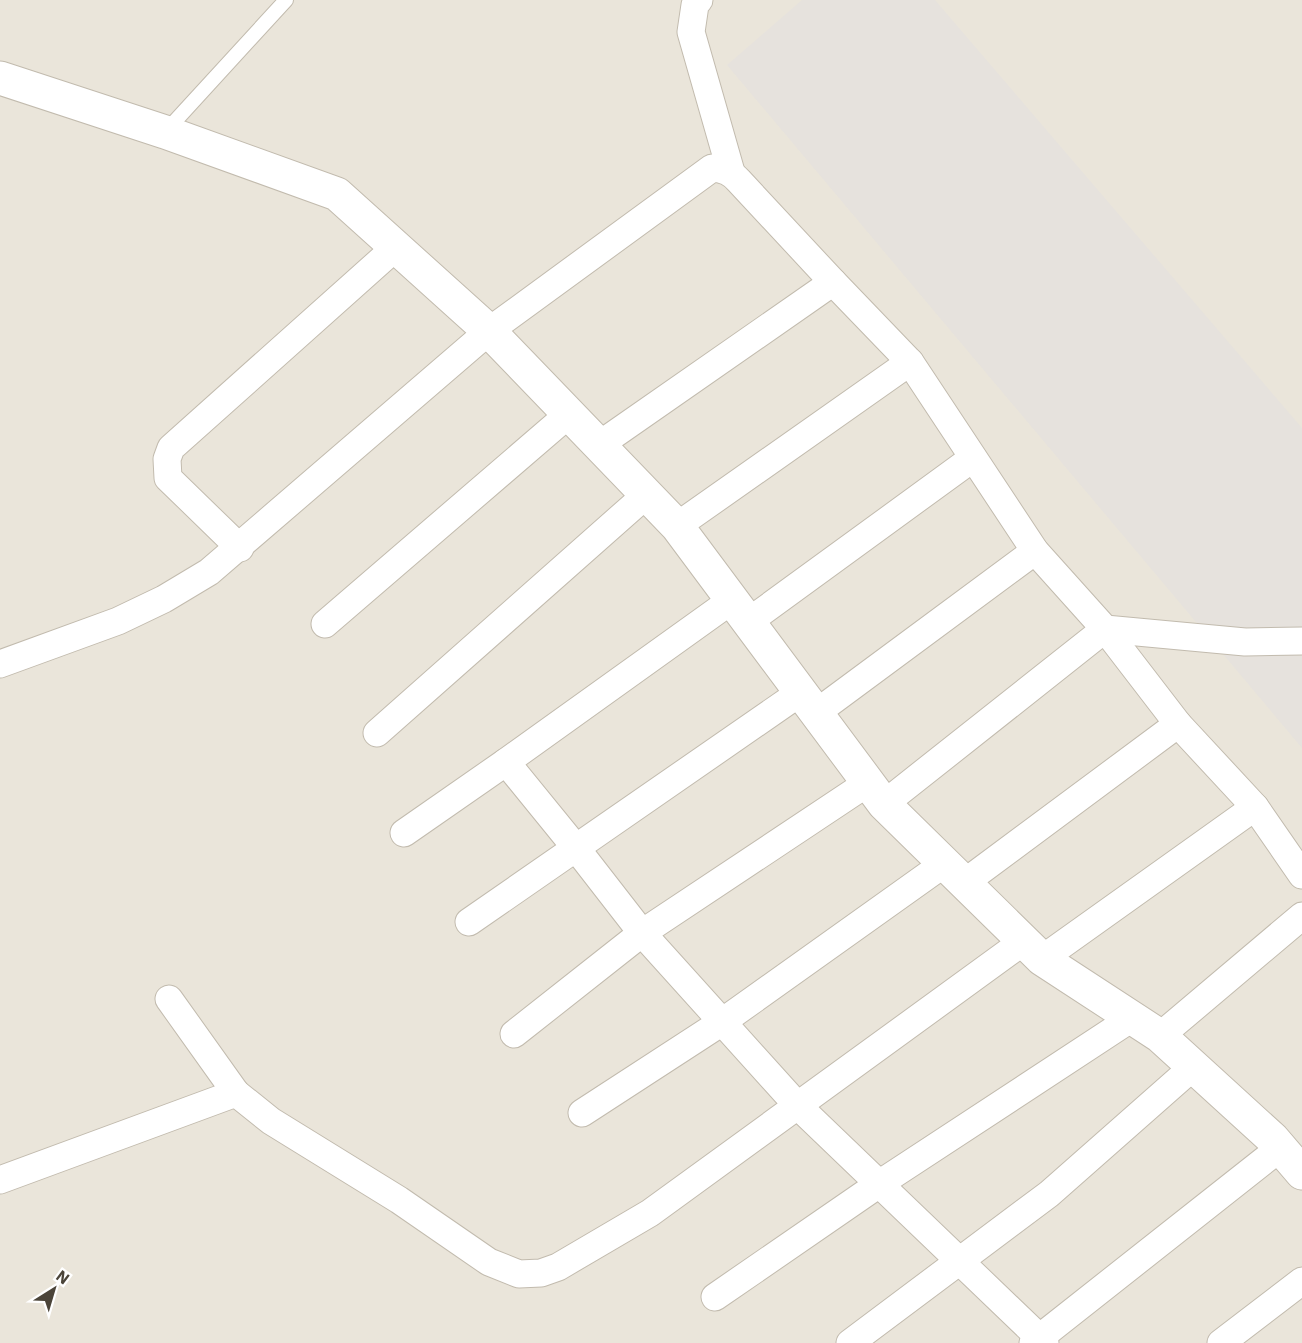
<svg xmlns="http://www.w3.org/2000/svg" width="1302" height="1343" font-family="'IBM Plex Sans',sans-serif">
  <rect width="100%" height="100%" fill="#f6f3ec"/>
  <rect fill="#eae5da" x="0" y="0" width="1302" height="1343"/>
  <polygon fill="#e6e2dd" points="802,0 935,0 1302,428 1302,748 727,65"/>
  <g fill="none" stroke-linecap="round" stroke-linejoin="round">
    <g stroke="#c2bbae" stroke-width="16">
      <polyline id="service" points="166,131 286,0"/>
    </g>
    <g stroke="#c2bbae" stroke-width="29">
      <g id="minor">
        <polyline points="699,0 695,5 691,32 731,172"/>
        <polyline points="599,445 833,282"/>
        <polyline points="677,526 910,362"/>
        <polyline points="240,548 168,478 167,459 171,448 396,247"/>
        <polyline points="732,600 506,762 576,848 642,933 798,1106 1045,1343"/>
        <polyline points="748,622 973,458"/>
        <polyline points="325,624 569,414"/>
        <path d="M0,664l118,-43 46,-22 45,-27 280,-241 223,-163c12,1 19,4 27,13l94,101 77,80 125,189 70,78 73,95 77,83 47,68"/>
        <polyline points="816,713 1035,551"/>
        <polyline points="377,733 647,494"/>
        <polyline points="884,804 1105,629 1245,642 1302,641"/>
        <polyline points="404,833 506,762"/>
        <polyline points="964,883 1178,724"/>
        <polyline points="469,922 801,692"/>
        <polyline points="1042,959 1255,807"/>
        <polyline points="169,999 236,1093 271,1121 399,1200 489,1262 519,1274 541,1273 558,1267 650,1213 1024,941"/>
        <polyline points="514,1034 642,933 869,782"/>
        <polyline points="1160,1036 1302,916"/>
        <polyline points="582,1113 722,1022 945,863"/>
        <polyline points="0,1180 236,1093"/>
        <polyline points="715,1297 879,1184 1132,1018"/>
        <polyline points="850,1343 1049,1194 1193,1067"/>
        <polyline points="1033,1343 1280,1148"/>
        <polyline points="1221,1343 1302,1281"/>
      </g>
    </g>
    <g stroke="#c2bbae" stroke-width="35">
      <polyline id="tertiary" points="0,78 165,132 337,194 489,331 677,526 884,804 1042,959 1160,1036 1273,1139 1302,1173"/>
    </g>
    <use href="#service" stroke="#fff" stroke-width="14"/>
    <use href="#minor" stroke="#fff" stroke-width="27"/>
    <use href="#tertiary" stroke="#fff" stroke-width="33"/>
  </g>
  <g transform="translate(54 1289) rotate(37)" stroke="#ffffff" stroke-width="4.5" paint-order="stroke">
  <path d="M0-4.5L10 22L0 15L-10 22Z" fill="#4b4439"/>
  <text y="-9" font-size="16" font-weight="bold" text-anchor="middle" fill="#4b4439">N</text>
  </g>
</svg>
